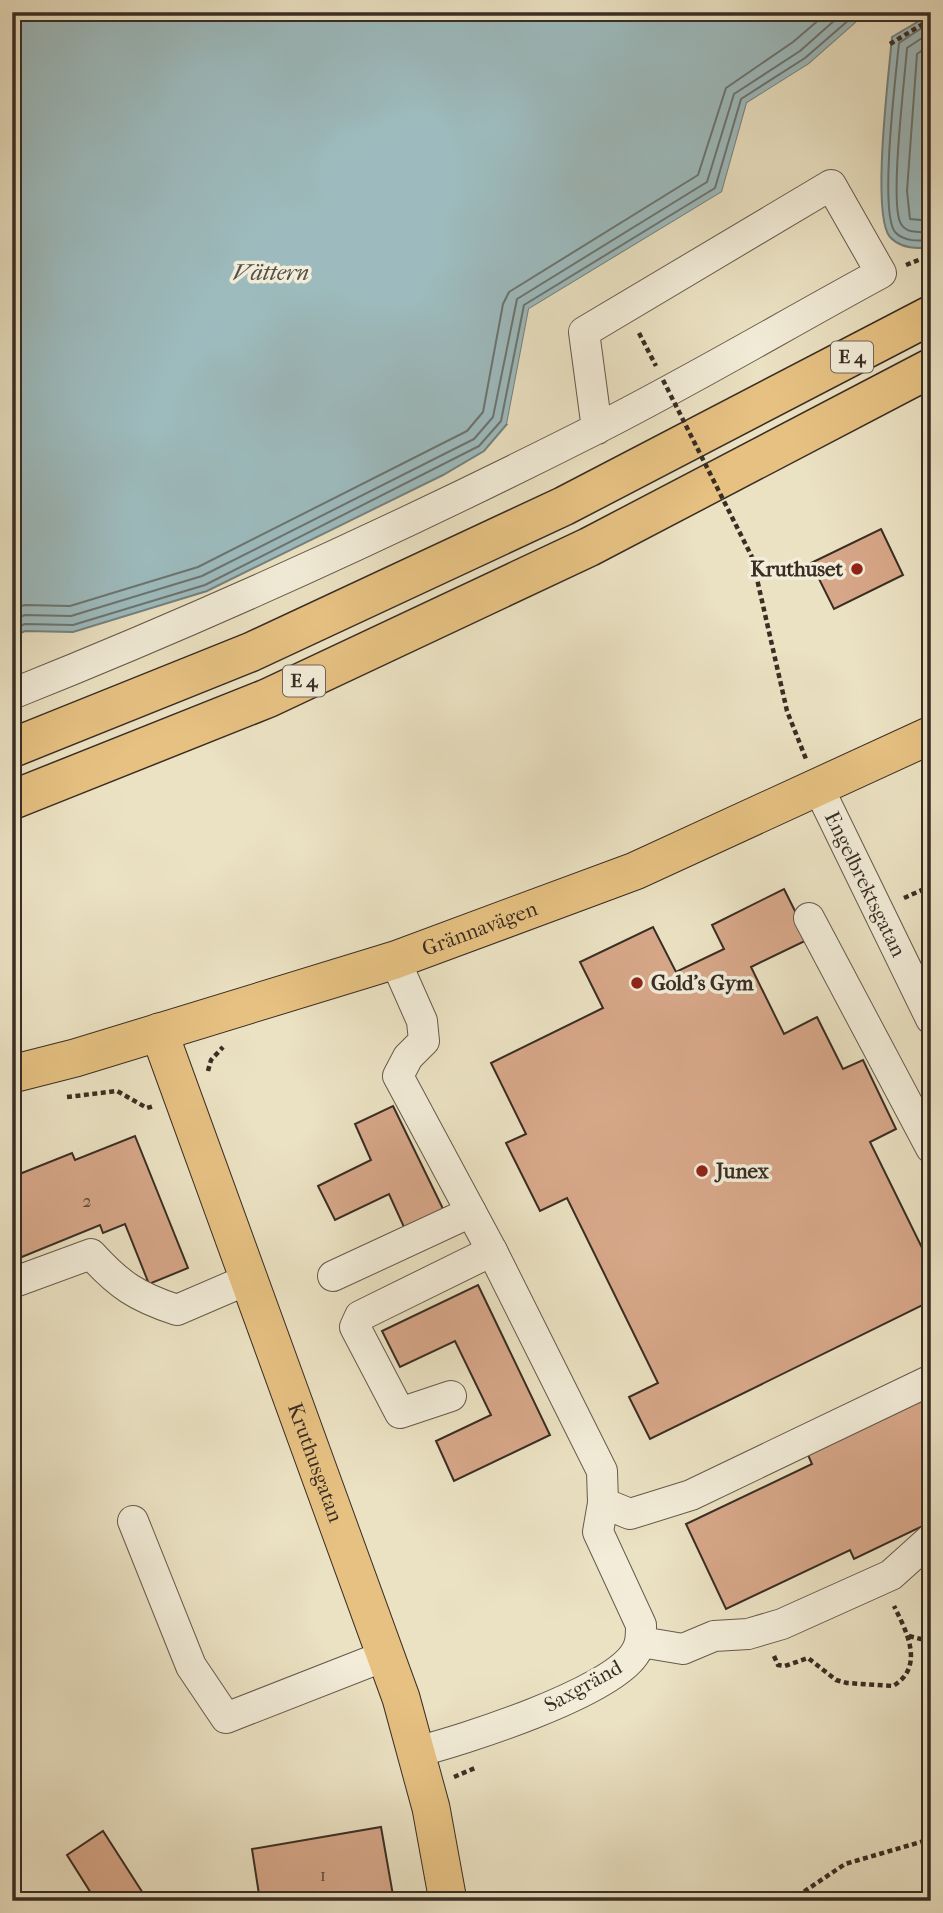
<svg xmlns="http://www.w3.org/2000/svg" width="943" height="1913" font-family="'IM FELL French Canon',serif">
  <rect width="100%" height="100%" fill="#ebe2c3"/>
  <filter id="stains"><feTurbulence type="fractalNoise" baseFrequency=".00286" numOctaves="4"/><feColorMatrix values="0 0 0 0 .2 0 0 0 0 .09 0 0 0 0 .02 0 0 0 .5 -.17"/></filter>
  <radialGradient id="worn" r=".72"><stop offset=".6" stop-color="#630" stop-opacity="0"/><stop offset="1" stop-color="#630" stop-opacity=".3"/></radialGradient>
  <g fill="#9dbbbe" stroke="#758280" stroke-width="2">
    <polygon points="12,12 868,12 809,64 747,103 722,192 529,309 507,424 484,451 443,475 207,591 73,632 25,631 12,637"/>
    <path d="M931,14v233c-14,2 -31,1 -41,-10 -19,-22 -1,-164 2,-200z"/>
  </g>
  <polygon fill="#ebe2c3" points="868,12 872,13 811,66 750,105 724,194 532,311 511,423 507,424 529,309 722,192 747,103 809,64"/>
  <g fill="none" stroke-linecap="round" stroke-linejoin="round">
    <g stroke="#6b7471" stroke-width="2">
      <path d="M931,22l-32,21c-3,31 -20,169 -4,189 9,10 24,9 36,8"/>
      <path d="M931,32l-24,16c-2,29 -18,157 -6,176 6,10 19,8 30,8"/>
      <polyline points="931,44 917,54 907,191 910,219 931,221"/>
      <polyline points="12,608 25,605 70,606 198,567 467,431 483,412 503,304 509,292 698,175 726,88 793,42 828,12"/>
      <polyline points="12,620 25,615 71,616 202,576 474,439 493,417 517,299 707,182 734,94 800,51 844,12"/>
      <polyline points="12,629 25,624 73,625 205,585 479,446 501,421 524,305 715,188 741,99 805,58 858,12"/>
    </g>
  </g>
  <g fill="#d7a789" stroke="#392d24" stroke-width="2">
    <polygon points="881,529 903,575 834,609 811,563"/>
    <polygon points="784,889 809,939 751,967 784,1034 817,1017 843,1069 863,1060 896,1129 870,1142 931,1266 931,1301 650,1439 629,1397 658,1383 567,1198 540,1211 506,1143 526,1134 491,1063 603,1008 580,962 653,927 676,972 724,949 712,925"/>
    <polygon points="393,1106 447,1217 408,1236 389,1194 335,1220 318,1186 371,1160 355,1124"/>
    <polygon points="135,1136 188,1268 149,1284 125,1224 103,1233 100,1225 12,1261 12,1177 72,1153 75,1160"/>
    <polygon points="478,1285 550,1435 454,1481 436,1441 491,1415 455,1341 400,1367 382,1331"/>
    <polygon points="931,1396 931,1522 854,1559 850,1550 726,1609 686,1524 812,1464 808,1455"/>
    <polygon points="381,1827 394,1901 260,1901 252,1849"/>
    <polygon points="103,1831 148,1901 96,1901 67,1855"/>
  </g>
  <g fill="none" stroke-linecap="round" stroke-linejoin="round">
    <g stroke="#665a4c" stroke-width="32">
      <g id="minor">
        <path d="M12,694c198,-79 392,-168 582,-264 97,-49 191,-105 287,-157l-50,-88 -247,147 13,97"/>
        <path id="s1" d="M818,787l113,232"/>
        <polyline points="809,918 931,1148"/>
        <path d="M395,960l27,61 2,20 -16,16 -10,19 94,175 110,220 1,32 -5,29 43,93c0,11 0,21 -7,30 -27,39 -170,85 -218,97"/>
        <polyline points="333,1276 471,1212"/>
        <path d="M12,1283l79,-29c28,31 46,43 86,56l72,-31"/>
        <polyline points="451,1396 400,1413 355,1327 360,1316 492,1251"/>
        <polyline points="603,1503 630,1514 691,1495 931,1380"/>
        <polyline points="133,1521 191,1666 226,1718 387,1655"/>
        <polyline points="641,1642 683,1649 714,1636 748,1634 782,1624 891,1575 931,1539"/>
      </g>
    </g>
    <g stroke="#392d24" stroke-width="39">
      <g id="major">
        <path id="s2" d="M159,1032l242,666 30,110 17,93"/>
        <path id="s3" d="M12,1074l63,-16 320,-98 240,-89 296,-136"/>
      </g>
    </g>
    <g stroke="#392d24" stroke-width="41">
      <g id="highway">
        <polyline points="12,748 251,652 564,506 931,315"/>
        <polyline points="12,800 268,698 589,547 931,368"/>
      </g>
    </g>
    <g stroke="#392d24" stroke-width="4.5" stroke-dasharray="5 3.5" stroke-linecap="butt">
      <polyline points="890,44 931,19"/>
      <polyline points="906,265 931,255"/>
      <polyline points="639,333 656,366"/>
      <polyline points="752,557 787,711 806,759"/>
      <polyline points="904,898 931,886"/>
      <polyline points="208,1071 211,1060 223,1047"/>
      <polyline points="67,1097 117,1091 147,1108 154,1106"/>
      <polyline points="909,1636 921,1639 931,1637"/>
      <path d="M774,1656l4,9 7,1 23,-8 28,22 11,3 46,3c32,-19 14,-54 1,-80"/>
      <polyline points="454,1777 475,1768"/>
      <polyline points="790,1901 845,1864 931,1839"/>
    </g>
    <use href="#minor" stroke="#f2ecd8" stroke-width="30"/>
    <use href="#major" stroke="#e6c182" stroke-width="37"/>
    <use href="#highway" stroke="#e6c182" stroke-width="38"/>
    <polyline stroke="#392d24" stroke-width="4.5" stroke-dasharray="5 3.5" stroke-linecap="butt" points="663,380 752,557"/>
  </g>
  <g fill="#8f2418" stroke="#f2ecd8" stroke-width="2.5">
    <circle cx="857" cy="569" r="7"/>
    <circle cx="637" cy="983" r="7"/>
    <circle cx="702" cy="1171" r="7"/>
  </g>
  <g text-anchor="middle" dominant-baseline="central" stroke-width="7" stroke-linejoin="round" paint-order="stroke">
    <g font-size="18" fill="#604c3d">
      <text x="87" y="1201">2</text>
      <text x="323" y="1875">1</text>
    </g>
    <g fill="#f2ecd8" stroke="#70665a" stroke-width="2">
      <rect x="831" y="341.5" width="42" height="31" rx="5"/>
      <rect x="283" y="665.5" width="42" height="31" rx="5"/>
    </g>
    <g font-size="19" font-weight="bold" fill="#392d24">
      <text x="852" y="357">E 4</text>
      <text x="304" y="681">E 4</text>
    </g>
    <g font-size="21" font-weight="bold" fill="#392d24" stroke="#f2ecd8" text-anchor="start">
      <text x="843" y="569" text-anchor="end">Kruthuset</text>
      <text x="651" y="983">Gold's Gym</text>
      <text x="716" y="1171">Junex</text>
    </g>
    <g font-size="21" fill="#392d24" stroke="#f2ecd8">
      <text stroke="none"><textPath href="#s1" startOffset="108">Engelbrektsgatan</textPath></text>
      <text stroke="none"><textPath href="#s3" startOffset="490">Grännavägen</textPath></text>
      <text stroke="none"><textPath href="#s2" startOffset="458">Kruthusgatan</textPath></text>
      <text transform="translate(583 1686) rotate(-29)">Saxgränd</text>
    </g>
    <g font-size="23" font-style="italic" fill="#52504a" stroke="#f2ecd8">
      <text x="271" y="272">Vättern</text>
    </g>
  </g>
  <rect width="943" height="1913" fill="none" stroke="#ebe2c3" stroke-width="42"/>
  <rect x="14" y="14" width="915" height="1885" fill="none" stroke="#392d24" stroke-width="3.5"/>
  <rect x="21" y="21" width="901" height="1871" fill="none" stroke="#392d24" stroke-width="2"/>
  <rect width="100%" height="100%" filter="url(#stains)"/>
  <rect width="100%" height="100%" fill="url(#worn)"/>
</svg>
